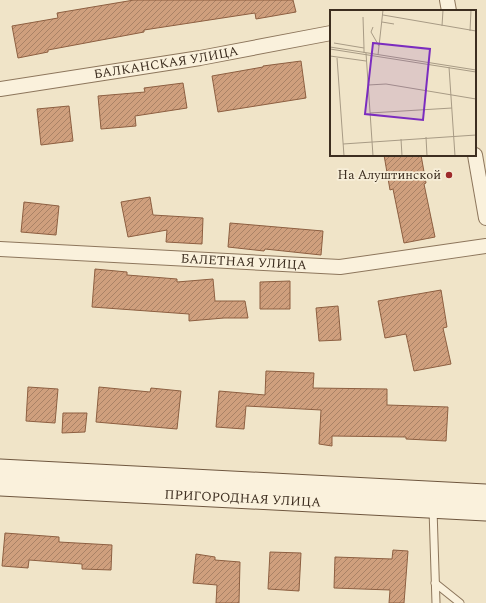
<svg xmlns="http://www.w3.org/2000/svg" width="486" height="603" font-family="Spectral,serif">
  <defs>
    <pattern id="building-hatch" width="6" height="6" patternUnits="userSpaceOnUse"><rect width="6" height="6" fill="#cf9f7d"/><path d="M-1 1l2-2M0 6l6-6M5 7l2-2" fill="none" stroke="#a98266"/></pattern>
  </defs>
  <rect width="100%" height="100%" fill="#f0e4c8"/>
  <g fill="url(#building-hatch)" stroke="#8d5f41">
    <polygon points="134,0 293,0 296,12 256,19 255,13 144,30 144,32 48,50 48,52 18,58 12,26 58,18 57,13"/>
    <polygon points="301,61 306,98 218,112 212,76 263,67 263,66"/>
    <polygon points="183,83 187,108 135,116 136,126 101,129 98,96 145,92 144,88"/>
    <polygon points="69,106 73,141 41,145 37,109"/>
    <polygon points="384,155 421,155 426,183 424,184 435,237 404,243 393,189 390,190"/>
    <polygon points="150,197 153,215 203,218 202,244 166,242 167,230 128,237 121,202"/>
    <polygon points="24,202 59,206 56,235 21,232"/>
    <polygon points="230,223 323,231 321,255 265,249 264,251 228,247"/>
    <polygon points="95,269 127,272 127,275 177,279 177,282 213,279 215,301 245,301 248,318 224,318 189,321 189,314 92,307"/>
    <polygon points="290,281 290,309 260,309 260,282"/>
    <polygon points="441,290 447,327 443,328 451,364 414,371 406,334 385,338 378,301"/>
    <polygon points="338,306 341,340 319,341 316,308"/>
    <polygon points="266,371 314,373 313,388 387,389 387,405 448,407 446,441 406,439 406,437 332,436 332,446 319,444 321,410 246,406 244,429 216,427 219,391 265,395"/>
    <polygon points="28,387 58,389 55,423 26,421"/>
    <polygon points="99,387 150,392 151,388 181,391 177,429 96,422"/>
    <polygon points="63,413 87,413 85,432 62,433"/>
    <polygon points="5,533 59,537 59,542 112,545 111,570 82,569 82,564 29,560 28,568 2,566"/>
    <polygon points="393,550 408,551 404,603 389,603 390,590 334,588 335,557 392,559"/>
    <polygon points="270,552 301,553 299,591 268,589"/>
    <polygon points="196,554 215,557 215,560 240,562 239,603 216,603 217,585 193,583"/>
  </g>
  <g fill="none" stroke-linecap="round" stroke-linejoin="round">
    <g stroke="#8d765c" stroke-width="9">
      <g id="lane">
        <polyline points="433,509 436,603"/>
        <polyline points="435,583 460,603"/>
      </g>
    </g>
    <g stroke="#8d765c" stroke-width="16">
      <g id="street">
        <polyline points="447,0 449,11"/>
        <path id="s1" d="M0,89l200,-31 131,-25"/>
        <polyline points="475,155 486,218"/>
        <path id="s2" d="M0,249l340,18 146,-21"/>
      </g>
    </g>
    <g stroke="#6f573f" stroke-width="21">
      <g id="secondary">
        <polyline points="0,469 486,494"/>
        <path id="s3" d="M0,486l486,25"/>
      </g>
    </g>
    <use href="#lane" stroke="#faf1dc" stroke-width="7"/>
    <use href="#street" stroke="#faf1dc" stroke-width="14"/>
    <use href="#secondary" stroke="#faf1dc" stroke-width="19"/>
  </g>
  <circle fill="#9e2a2b" stroke="#f7eed8" stroke-width="1.5" cx="449" cy="175" r="4"/>
  <g text-anchor="middle" dominant-baseline="central" stroke-width="3.5" stroke-linejoin="round" paint-order="stroke">
    <g font-size="13" fill="#3d2e20" stroke="#f7eed8">
      <text stroke="none"><textPath href="#s1" startOffset="168">БАЛКАНСКАЯ УЛИЦА</textPath></text>
      <text stroke="none"><textPath href="#s2" startOffset="244">БАЛЕТНАЯ УЛИЦА</textPath></text>
      <text stroke="none"><textPath href="#s3" startOffset="243">ПРИГОРОДНАЯ УЛИЦА</textPath></text>
    </g>
    <g font-size="13" fill="#3d2e20" stroke="#f7eed8" text-anchor="end">
      <text x="441" y="175">На Алуштинской</text>
    </g>
  </g>
  <g transform="translate(330 10)">
    <rect width="146" height="146" fill="#f0e4c8"/>
    <path fill="none" stroke="#a89b85" stroke-width="1" d="M53,5l93,16M33,7l1,31M52,12l12,2M112,16l1,-16M43,17l-2,5 8,14M140,21l1,-21M4,33l30,5v5M0,37l146,23M0,39l146,23M36,43l7,103M48,45l5,-45M0,46l36,5M7,48l7,98M119,57l6,89M38,75l18,-1 90,15M40,103l82,-5M96,127l1,19M71,129l1,17M13,134l133,-9"/>
    <path fill="#7b2cbf" fill-opacity="0.15" stroke="#7b2cbf" stroke-width="2" d="M43,33l57,6 -7,71 -58,-6z"/>
    <rect width="146" height="146" fill="none" stroke="#3d2e20" stroke-width="2"/>
  </g>
</svg>
